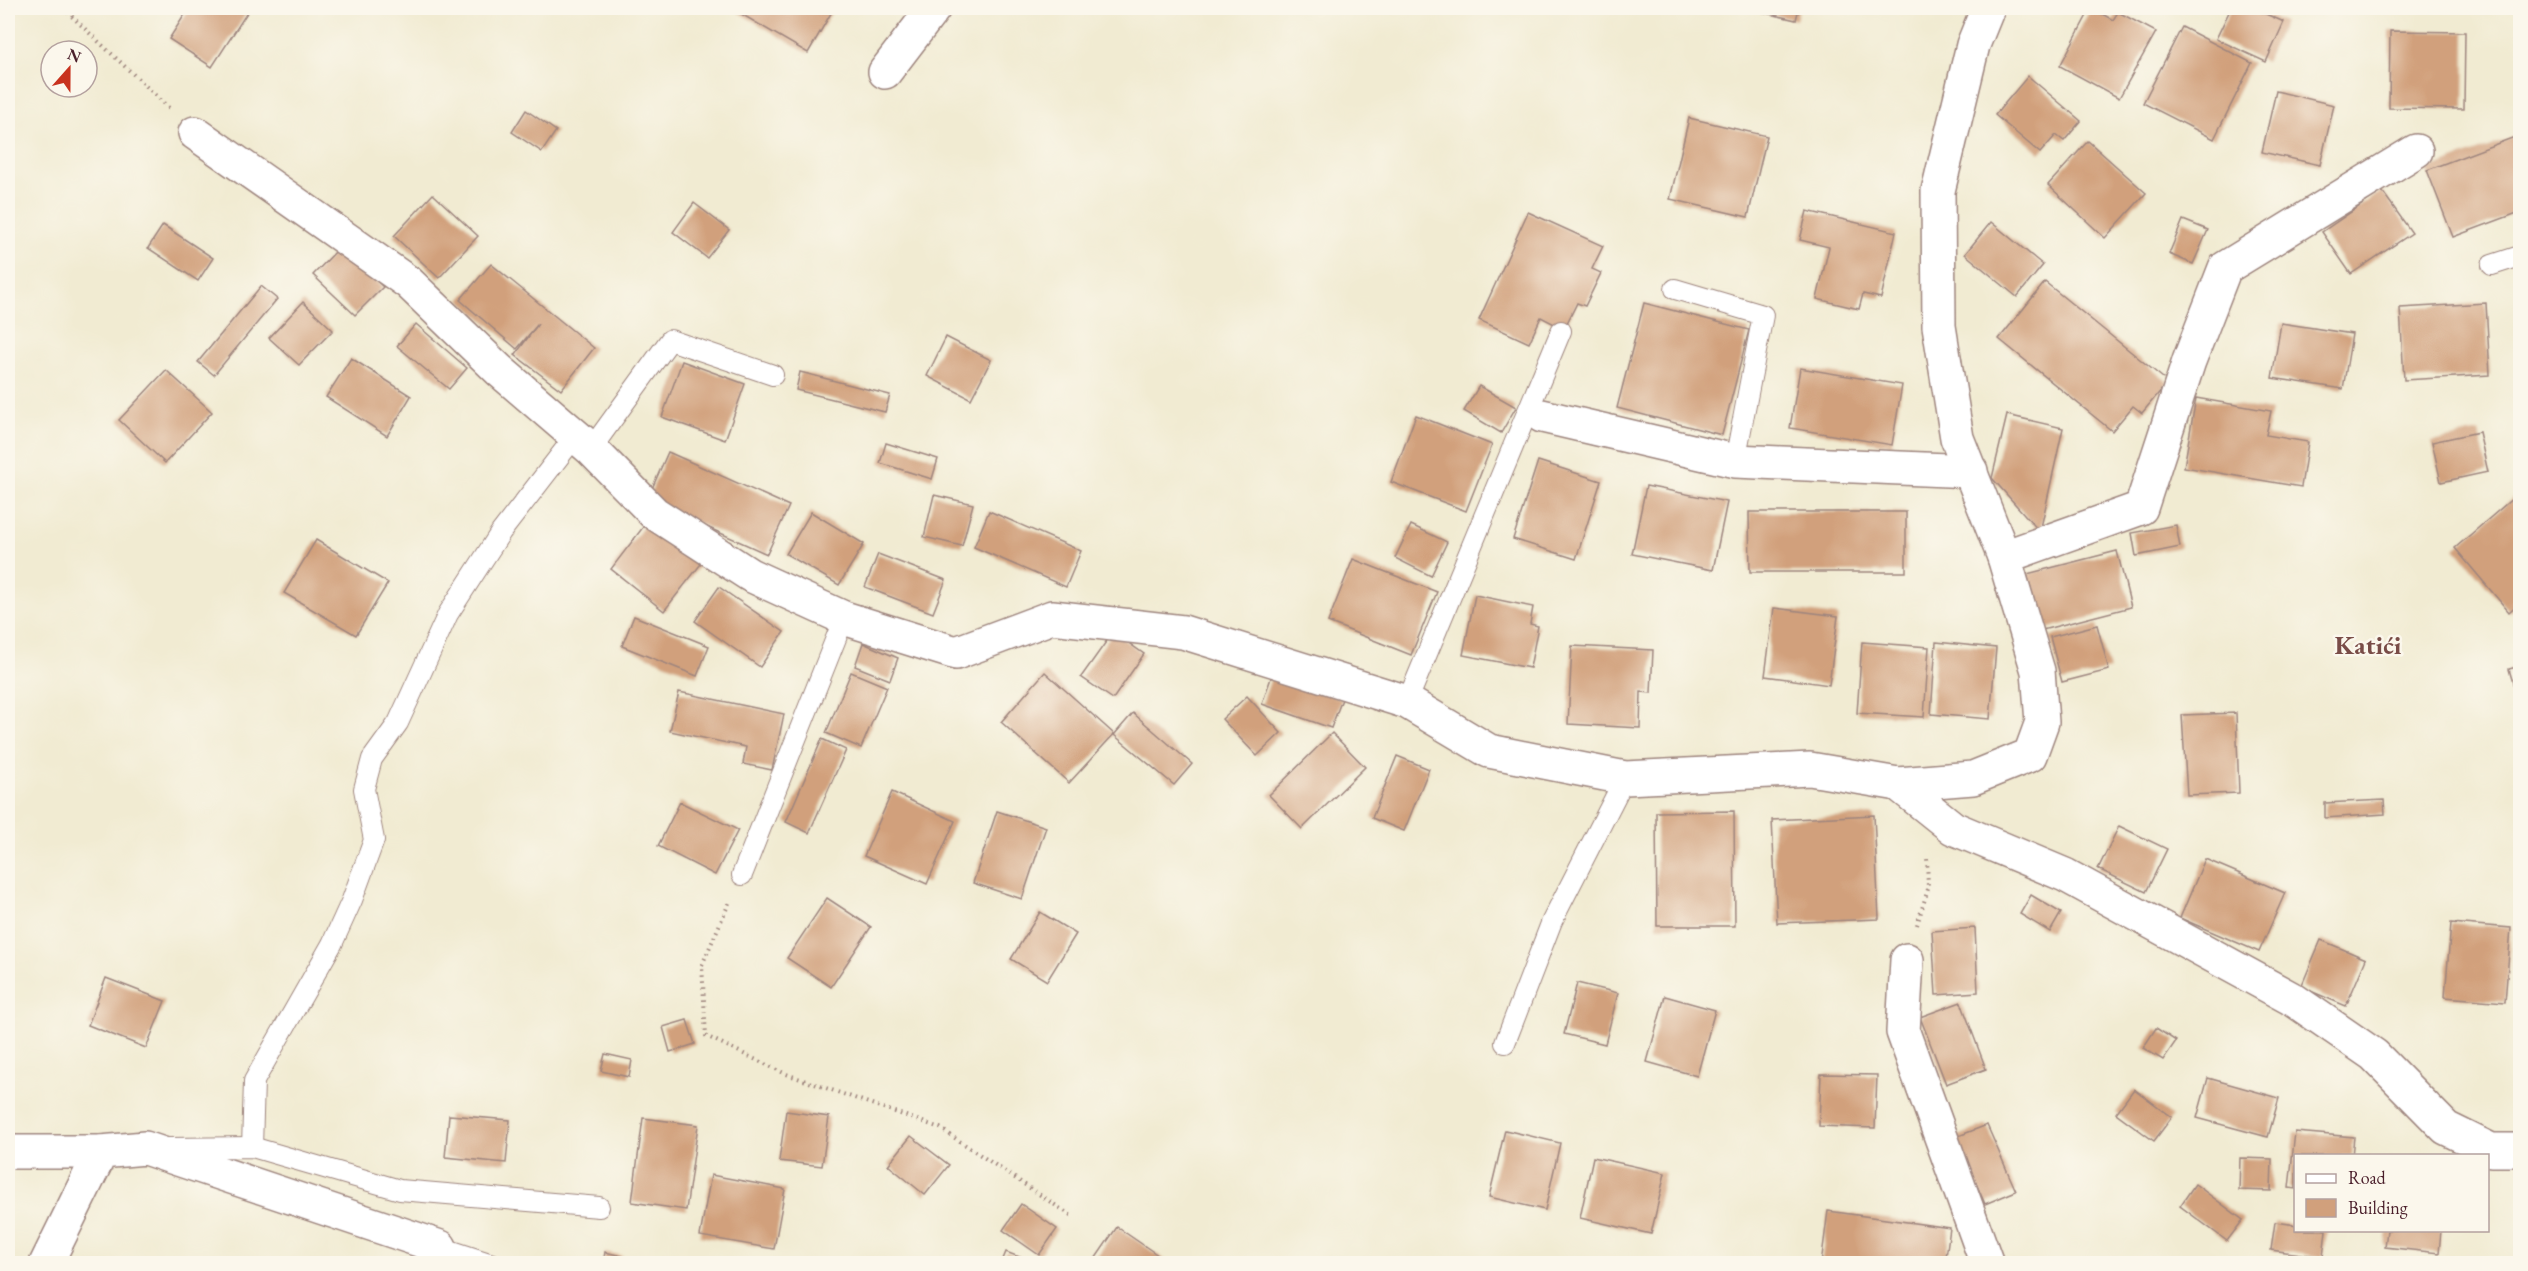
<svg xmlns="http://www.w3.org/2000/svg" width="2528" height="1271" font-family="'EB Garamond',serif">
  <rect width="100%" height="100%" fill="#fbf7ec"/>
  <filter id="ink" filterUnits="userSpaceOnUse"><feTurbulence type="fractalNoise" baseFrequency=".0167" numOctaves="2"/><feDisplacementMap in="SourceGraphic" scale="12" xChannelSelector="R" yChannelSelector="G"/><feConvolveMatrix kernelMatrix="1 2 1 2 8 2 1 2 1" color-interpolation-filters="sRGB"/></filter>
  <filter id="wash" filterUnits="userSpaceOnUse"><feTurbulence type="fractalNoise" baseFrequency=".008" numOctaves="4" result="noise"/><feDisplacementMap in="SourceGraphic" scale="24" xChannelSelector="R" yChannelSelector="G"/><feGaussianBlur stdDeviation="1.35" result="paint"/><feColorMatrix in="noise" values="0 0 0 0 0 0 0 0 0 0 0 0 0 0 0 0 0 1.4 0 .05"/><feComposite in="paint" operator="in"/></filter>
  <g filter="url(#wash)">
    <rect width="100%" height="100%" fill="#f1ebd2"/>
    <g id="blocks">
      <g fill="#d1a07c">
        <polygon points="189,8 250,8 212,67 169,39"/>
        <polygon points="731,8 834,8 808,53"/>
        <polygon points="1744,8 1799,8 1796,20"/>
        <polygon points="2091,8 2113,20 2118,12 2156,32 2119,98 2060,66"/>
        <polygon points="2231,8 2252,8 2284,22 2266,62 2216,39"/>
        <polygon points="2182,27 2252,63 2214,139 2143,103"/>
        <polygon points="2390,31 2465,32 2464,109 2389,108"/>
        <polygon points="2028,76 2081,121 2064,141 2056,135 2040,153 1995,115"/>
        <polygon points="2276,91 2334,105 2320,165 2262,152"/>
        <polygon points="526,110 556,131 542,152 512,132"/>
        <polygon points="1689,118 1767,136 1748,217 1670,199"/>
        <polygon points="2520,135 2520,212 2453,237 2427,170"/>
        <polygon points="2088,141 2146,193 2105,238 2048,185"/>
        <polygon points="2382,191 2412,233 2351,274 2322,232"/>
        <polygon points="433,194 478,236 439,278 394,236"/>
        <polygon points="694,203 729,230 707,258 673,232"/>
        <polygon points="1807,211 1896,232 1881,298 1863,294 1859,309 1817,299 1829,247 1800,240"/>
        <polygon points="1528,212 1603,246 1592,269 1601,273 1585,306 1577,303 1564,329 1541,317 1529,343 1479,320"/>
        <polygon points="2183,220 2208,230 2193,264 2169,254"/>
        <polygon points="1991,222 2043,265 2017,297 1965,254"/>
        <polygon points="163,225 213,258 198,281 148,248"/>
        <polygon points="341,246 383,287 355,315 313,275"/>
        <polygon points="491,264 594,348 561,390 515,355 538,324 517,349 460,300"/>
        <polygon points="2045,282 2168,382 2142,413 2133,406 2112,431 1999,339"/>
        <polygon points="261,286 277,299 214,375 198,362"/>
        <polygon points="303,302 333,330 299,365 269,338"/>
        <polygon points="1644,303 1749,330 1722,435 1617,408"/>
        <polygon points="2486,303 2490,375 2404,380 2400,308"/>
        <polygon points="2281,323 2352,334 2343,389 2272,378"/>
        <polygon points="416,324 467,368 449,389 397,346"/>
        <polygon points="946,337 991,360 971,399 927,376"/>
        <polygon points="351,358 411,396 387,436 326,397"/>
        <polygon points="682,361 745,384 725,440 662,417"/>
        <polygon points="1800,368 1902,385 1892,445 1790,428"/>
        <polygon points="166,370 212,412 165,463 119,420"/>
        <polygon points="800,372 890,395 885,412 796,390"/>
        <polygon points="1479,386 1516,407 1501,433 1464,411"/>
        <polygon points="2196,398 2271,411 2266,435 2308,442 2301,487 2184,467"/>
        <polygon points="1416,415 1492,445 1466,511 1391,482"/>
        <polygon points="2007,415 2063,428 2040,532 1992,478"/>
        <polygon points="2479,432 2488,472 2441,482 2432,442"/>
        <polygon points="886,443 938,459 932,479 880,463"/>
        <polygon points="668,452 789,506 767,554 647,500"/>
        <polygon points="1538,461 1601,481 1576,559 1513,539"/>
        <polygon points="1646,486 1727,502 1713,570 1632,554"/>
        <polygon points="2520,492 2520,602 2509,612 2455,548"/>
        <polygon points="934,495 973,504 962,546 924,537"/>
        <polygon points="989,511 1081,551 1066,587 974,547"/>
        <polygon points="811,512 864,544 839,585 786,554"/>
        <polygon points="1749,512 1906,512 1906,572 1750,572"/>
        <polygon points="647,522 701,564 664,611 611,569"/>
        <polygon points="1411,525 1447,542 1431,576 1395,558"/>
        <polygon points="2176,525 2180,547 2136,556 2132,533"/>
        <polygon points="316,540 388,583 356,635 284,593"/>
        <polygon points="2117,551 2131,607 2042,630 2027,574"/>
        <polygon points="878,554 946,580 933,613 865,587"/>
        <polygon points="1353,559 1437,592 1411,655 1328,622"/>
        <polygon points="719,587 784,632 760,667 695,621"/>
        <polygon points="1475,595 1533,607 1530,624 1538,626 1530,668 1463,655"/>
        <polygon points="1774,608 1838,616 1829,685 1765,676"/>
        <polygon points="634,616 709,646 697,676 622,646"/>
        <polygon points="2097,625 2109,670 2062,682 2050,637"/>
        <polygon points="1113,632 1144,654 1113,699 1081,677"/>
        <polygon points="1862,642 1929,647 1924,717 1857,713"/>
        <polygon points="1936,642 1996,648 1990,719 1931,714"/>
        <polygon points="863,643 898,658 890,680 855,666"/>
        <polygon points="1572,646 1653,650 1651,693 1641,692 1640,728 1568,724"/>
        <polygon points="2520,666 2520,708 2509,669"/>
        <polygon points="851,672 887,687 861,748 826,733"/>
        <polygon points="1045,672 1114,734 1069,783 1001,722"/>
        <polygon points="1272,675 1342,699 1331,728 1262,704"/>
        <polygon points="679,692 784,714 772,770 743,764 746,747 670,731"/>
        <polygon points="1247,696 1281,733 1257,756 1222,719"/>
        <polygon points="1133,713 1192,764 1174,785 1114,735"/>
        <polygon points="2236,713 2239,793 2187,795 2182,715"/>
        <polygon points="1332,733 1365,767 1302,829 1269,795"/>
        <polygon points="822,739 846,750 809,833 786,822"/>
        <polygon points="1397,756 1429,769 1404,831 1372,818"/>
        <polygon points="892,792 955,821 927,884 864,856"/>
        <polygon points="2384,800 2385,814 2325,818 2325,803"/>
        <polygon points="680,802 738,830 715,875 658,846"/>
        <polygon points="997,811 1046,827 1022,899 973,883"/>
        <polygon points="1734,811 1735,926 1657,926 1656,812"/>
        <polygon points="1874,815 1879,919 1777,923 1772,820"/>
        <polygon points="2119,826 2167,849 2146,892 2098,869"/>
        <polygon points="2205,859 2285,893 2259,952 2180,918"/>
        <polygon points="2031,895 2061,913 2050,932 2020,914"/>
        <polygon points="827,898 871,927 831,987 787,958"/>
        <polygon points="1040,912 1076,934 1047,981 1011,959"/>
        <polygon points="2451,923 2511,928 2505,1002 2445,997"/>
        <polygon points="1975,928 1978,992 1936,995 1932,931"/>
        <polygon points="2321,940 2366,959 2346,1006 2301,987"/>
        <polygon points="106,978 165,1001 146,1048 88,1025"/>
        <polygon points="1577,983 1618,993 1605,1044 1564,1034"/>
        <polygon points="1665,996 1715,1010 1697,1076 1647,1062"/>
        <polygon points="1961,1002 1986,1069 1946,1084 1920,1017"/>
        <polygon points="687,1020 695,1044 670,1052 663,1027"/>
        <polygon points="2156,1028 2176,1041 2163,1060 2143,1048"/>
        <polygon points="605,1054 632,1060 629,1077 601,1071"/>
        <polygon points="1821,1074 1877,1075 1875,1128 1819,1126"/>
        <polygon points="2208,1078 2279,1098 2268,1137 2197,1118"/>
        <polygon points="2134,1089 2172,1117 2154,1141 2116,1113"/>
        <polygon points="786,1111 829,1117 822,1166 779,1161"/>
        <polygon points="449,1115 510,1120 506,1163 445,1157"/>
        <polygon points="643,1118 698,1125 686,1210 632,1202"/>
        <polygon points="1987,1125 2016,1191 1985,1204 1956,1137"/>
        <polygon points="1505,1130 1560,1143 1545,1210 1489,1197"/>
        <polygon points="2295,1132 2354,1137 2352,1156 2296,1156 2296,1189 2289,1188"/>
        <polygon points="911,1136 949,1165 925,1195 888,1165"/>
        <polygon points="1593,1157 1665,1173 1651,1234 1580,1218"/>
        <polygon points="2240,1158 2272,1159 2271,1191 2239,1190"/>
        <polygon points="711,1175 785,1189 774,1249 700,1236"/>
        <polygon points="2195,1184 2243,1220 2227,1241 2180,1206"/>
        <polygon points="1021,1204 1057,1229 1039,1255 1003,1230"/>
        <polygon points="1828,1211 1950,1228 1945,1264 1821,1264"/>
        <polygon points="2275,1222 2296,1225 2296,1230 2326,1230 2323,1257 2271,1250"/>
        <polygon points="1117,1227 1168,1262 1166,1264 1093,1262"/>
        <polygon points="2387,1230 2441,1230 2439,1253 2385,1247"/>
        <polygon points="605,1252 622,1256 621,1264 603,1264"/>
        <polygon points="1006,1252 1035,1263 1035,1264 1001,1264"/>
      </g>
    </g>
  </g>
  <g filter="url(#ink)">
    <use href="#blocks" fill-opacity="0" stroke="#9e857e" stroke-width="1.5"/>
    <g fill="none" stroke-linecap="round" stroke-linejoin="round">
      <g stroke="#9e857e" stroke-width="22">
        <g id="lane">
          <polyline points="2492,265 2520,256"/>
          <polyline points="1675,289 1763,315 1735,461"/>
          <polyline points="591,449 670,340 773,375"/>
          <polyline points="1407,702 1561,331"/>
          <polyline points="742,875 844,618"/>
          <polyline points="1505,1043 1552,921 1625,778"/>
          <polyline points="252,1147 254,1081 332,944 352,900 374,840 364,789 372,759 398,723 448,614 501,532 576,435"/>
          <polyline points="169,1148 252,1147 400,1190 599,1207"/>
          <polyline points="440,1247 492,1264"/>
        </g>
      </g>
      <g stroke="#9e857e" stroke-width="36">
        <g id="street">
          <polyline points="885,72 934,8"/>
          <polyline points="195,133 409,283 499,370 591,449 654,513 750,575 844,618 956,653 1052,617 1183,632 1407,702 1489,751 1625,778 1810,769 1898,784 1973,778 2030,755 2042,722 2038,671 2004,557 1957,438 1939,326 1938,191 1973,45 1988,8"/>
          <polyline points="1542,416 1735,461 1971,471"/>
          <polyline points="2004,557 2141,508 2189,361 2225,268 2416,151"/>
          <polyline points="1898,784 1953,828 2065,875 2294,1000 2374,1055 2446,1128 2491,1150 2520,1150"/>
          <polyline points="1907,960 1903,1032 1987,1264"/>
          <polyline points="8,1152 101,1152"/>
          <polyline points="46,1264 101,1152 145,1148 440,1247"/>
        </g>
      </g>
      <g stroke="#9e857e" stroke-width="4" stroke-dasharray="1.5 4.5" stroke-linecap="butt">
        <polyline points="63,8 169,108"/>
        <polyline points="729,903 702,965 706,1036 786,1074 940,1128 1073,1217"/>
        <polyline points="1917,925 1928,889 1927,856"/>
      </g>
      <use href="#lane" stroke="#fff" stroke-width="20"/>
      <use href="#street" stroke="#fff" stroke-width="33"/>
    </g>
  </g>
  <g text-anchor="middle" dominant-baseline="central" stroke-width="5" stroke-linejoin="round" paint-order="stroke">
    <g font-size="26" font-weight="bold" fill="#794c47" stroke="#fbf7ec">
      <text x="2368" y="645">Katići</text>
    </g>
  </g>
  <rect width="2528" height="1271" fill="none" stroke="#fbf7ec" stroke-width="30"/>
  <rect x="2294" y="1154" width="195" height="78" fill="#fbf7ec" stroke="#b4a19f" stroke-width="1.5"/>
  <rect x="2306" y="1174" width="30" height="9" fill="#ffffff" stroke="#b4a19f" stroke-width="1.5"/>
  <text x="2348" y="1184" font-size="18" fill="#4a1f2b">Road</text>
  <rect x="2306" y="1199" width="30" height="18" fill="#d1a07c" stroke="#b4a19f" stroke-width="1.5"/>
  <text x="2348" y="1214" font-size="18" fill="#4a1f2b">Building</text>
  <g transform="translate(69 69) rotate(21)"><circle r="28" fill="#fbf7ec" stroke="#b4a19f" stroke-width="1.5"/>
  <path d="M0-4.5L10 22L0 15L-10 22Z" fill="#c8321e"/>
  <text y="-9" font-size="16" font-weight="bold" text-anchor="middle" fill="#4a1f2b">N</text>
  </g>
</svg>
